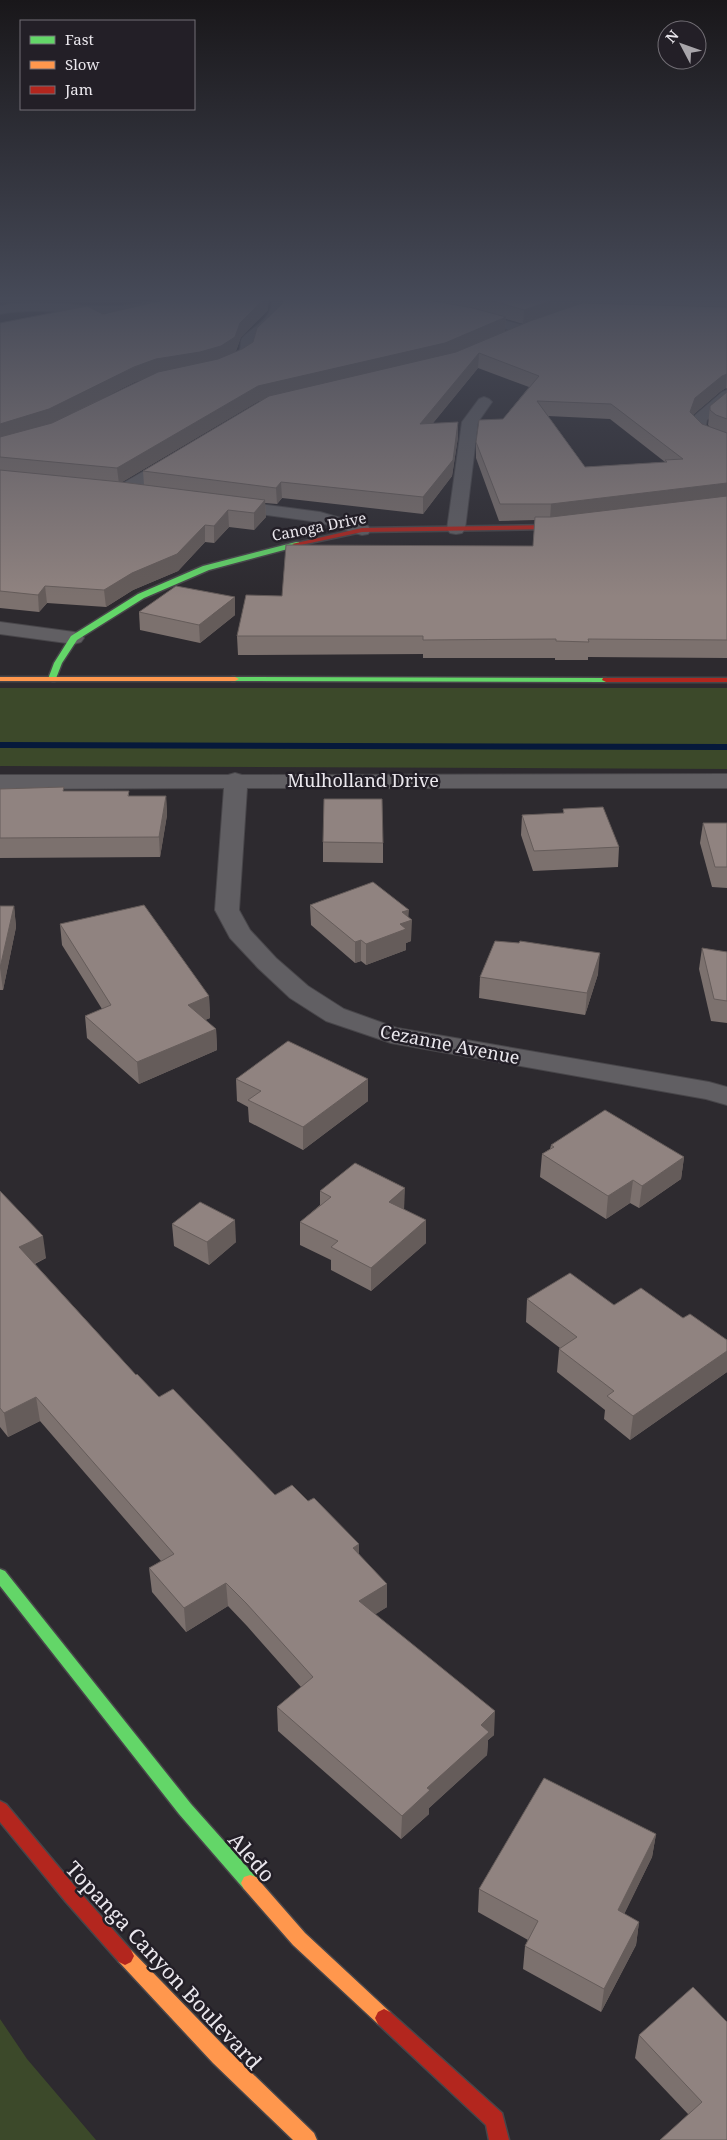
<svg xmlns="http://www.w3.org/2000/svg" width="727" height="2140" font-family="'Noto Serif',serif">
  <rect width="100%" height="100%" fill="#2d2a2f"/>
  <g fill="#3c492a">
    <polygon points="0,688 727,688 727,769 0,766"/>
    <polygon points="0,2019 27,2059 96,2140 0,2140"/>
  </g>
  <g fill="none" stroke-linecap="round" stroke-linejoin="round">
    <polygon fill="#06193b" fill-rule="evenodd" points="0,742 727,744 727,750 0,748"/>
    <g stroke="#48464a" stroke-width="2">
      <g id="street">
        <path d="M171,297h22l-1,3c-31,9 -63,15 -96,14 -32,-1 -63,-6 -96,0v-8c33,-6 64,-1 97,0 25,1 50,-3 74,-9z"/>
        <path d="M270,297h13c7,19 -16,34 -28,44l-1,11c-8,11 -25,23 -38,20l-2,-3c6,-8 20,-8 25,-18 3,-4 0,-10 4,-14 11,-11 34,-21 27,-40z"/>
        <path d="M396,297c13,0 14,4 25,6 37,6 72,14 108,24l2,3 -7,4 -51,-14 -63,-11 -9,-3z"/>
        <polygon points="727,390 727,403 707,420 706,426 713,432 727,437 727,447 701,438 690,427 695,415 722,392"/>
        <polygon points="484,397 489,399 492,402 478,422 465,529 462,533 456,534 450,533 447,529 462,422 479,399"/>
        <polygon points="176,454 182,456 184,459 182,462 128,495 116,495 114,491 116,487 170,456"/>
        <polygon points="229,500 320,512 368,526 371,530 368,534 362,535 318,522 223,509 220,505 223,501"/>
        <polygon points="0,622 74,632 81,634 84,638 81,642 74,644 0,634"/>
        <polygon points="235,773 242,775 727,774 727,788 247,788 239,910 250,930 276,958 308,986 344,1009 397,1028 709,1082 727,1087 727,1105 706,1099 391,1043 326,1021 290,998 258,968 230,938 215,910 224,788 0,789 0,775 228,775"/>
      </g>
    </g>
    <g stroke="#48464a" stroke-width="3">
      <g id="fast">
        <polygon points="296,542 299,542 299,546 209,570 144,598 77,640 62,663 55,681 52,681 48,679 54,663 71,636 138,594 203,566"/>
        <polygon points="232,677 606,678 610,680 606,682 235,681 232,681"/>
        <polygon points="0,1569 5,1571 191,1804 256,1877 259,1883 256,1889 250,1891 244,1889 179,1814 0,1586"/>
      </g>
    </g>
    <g stroke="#48464a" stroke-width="3">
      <g id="slow">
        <polygon points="0,677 235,677 239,679 235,681 0,681"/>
        <polygon points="250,1875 256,1877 305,1933 390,2012 393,2018 390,2024 384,2027 378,2024 293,1945 244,1889 241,1883 244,1877"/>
        <polygon points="125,1947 131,1950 227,2049 314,2133 317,2140 293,2140 213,2063 119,1962 116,1956 119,1950"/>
      </g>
    </g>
    <g stroke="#48464a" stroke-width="3">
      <g id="jam">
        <polygon points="572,522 576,524 575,526 550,529 362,532 296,546 292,544 362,528 550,525"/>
        <polygon points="603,678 727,678 727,682 606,682 602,680"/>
        <polygon points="0,1801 6,1804 78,1890 131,1950 134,1956 131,1962 125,1965 119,1962 66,1902 0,1822"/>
        <polygon points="384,2009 390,2012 502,2113 509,2140 489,2140 486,2125 378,2024 375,2018 378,2012"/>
      </g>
    </g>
    <use href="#street" fill="#615f63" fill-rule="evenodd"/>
    <use href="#fast" fill="#63d668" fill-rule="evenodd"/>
    <use href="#slow" fill="#ff974d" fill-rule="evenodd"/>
    <use href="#jam" fill="#b3261e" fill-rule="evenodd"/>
  </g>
  <g fill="#7c716e" fill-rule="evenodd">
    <path d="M284,297h443v92l-1,-1 -5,3 -27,23 -1,1 9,9 8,3 -2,-2 2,-19 17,-14v266l-139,-1v3h-33v-2h-132v-4l-185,1 -1,-19 45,-40 251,-50 2,-26 -36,1 -23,-63v-16l27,-23 26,-32 -51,-19 -45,55 25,14 -6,39 -29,38 -141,-16 -5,6 -12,-1 1,14 -12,13 -25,-3 -15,16 -9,-1 -27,29 -45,19 -27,17 -59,-4 -8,9 -39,-4v-285l103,-9 165,-4 -27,27 -5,14 -3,2 9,-4 11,-7 29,-38zM506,319l17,5 -18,7zM144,379l-51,24 42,-21zM259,401h2l-118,70 1,14 -22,-3zM548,416l62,3 55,43 -80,5z"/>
    <polygon points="139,612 235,615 200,643 140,630"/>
    <polygon points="0,789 65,791 129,791 129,796 166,796 167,815 160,857 0,858"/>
    <polygon points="563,809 619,847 618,867 533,871 521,835 522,815 563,813"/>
    <polygon points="703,823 727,823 727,888 712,887 700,843"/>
    <polygon points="323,842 383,843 383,863 323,862"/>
    <polygon points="310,905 408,917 411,941 406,943 406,950 366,965 361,961 355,963 311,925"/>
    <polygon points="0,906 14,906 16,927 3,990 0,990"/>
    <polygon points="60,924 209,996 210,1018 205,1020 216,1029 217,1050 139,1084 87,1038 85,1016 102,1009 62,945"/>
    <polygon points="702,948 727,952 727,1023 711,1021 699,969"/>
    <polygon points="598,974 585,1015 479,998 480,977"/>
    <polygon points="236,1079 368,1101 303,1150 249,1122 248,1107 237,1101"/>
    <polygon points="551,1145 684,1157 681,1179 639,1208 630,1203 606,1219 540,1177 542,1154 550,1149"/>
    <polygon points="0,1191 46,1258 35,1264 136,1375 159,1397 275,1495 308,1501 359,1544 359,1554 387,1607 375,1614 494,1735 488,1740 487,1755 429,1808 429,1814 401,1839 278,1731 277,1707 301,1687 247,1626 228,1606 186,1632 152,1592 149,1568 161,1561 40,1421 8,1437 0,1427"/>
    <polygon points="320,1191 404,1209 426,1243 371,1291 331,1270 331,1260 300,1245 300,1222 320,1205"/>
    <polygon points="172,1224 236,1242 209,1265 174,1246"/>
    <polygon points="527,1299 614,1305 683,1318 727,1340 727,1372 630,1440 604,1419 605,1410 557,1372 559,1349 560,1348 526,1322"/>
    <polygon points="656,1834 652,1857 624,1914 639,1922 636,1945 601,2012 523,1969 525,1946 528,1940 478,1912 479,1889"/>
    <polygon points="727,2022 727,2140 688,2114 635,2058 639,2035"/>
  </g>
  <g fill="#655c5a">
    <polygon points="266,297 269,297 268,310 241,337 236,351 222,360 157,374 135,382 50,424 0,440 0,424 240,323"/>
    <polygon points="562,297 579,297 579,305 523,324 524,310"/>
    <polygon points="506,317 505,331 444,357 259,401 119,484 117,468 258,386"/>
    <polygon points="479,353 478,368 420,439 420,424"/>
    <polygon points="727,374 726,388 721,391 694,414 688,427 690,412 695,398 722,376"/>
    <polygon points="458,422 458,437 452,476 423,514 423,497"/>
    <polygon points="281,482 282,498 277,504 276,488"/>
    <polygon points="727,483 727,499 550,520 551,504"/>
    <polygon points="265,500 266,517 254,530 254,513"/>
    <polygon points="228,510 229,527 214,543 214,526"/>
    <polygon points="205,525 205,542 178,571 133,590 106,607 104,590"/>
    <polygon points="45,586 47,603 39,612 38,595"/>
    <polygon points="235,597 235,615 200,643 199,625"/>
    <polygon points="166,796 167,815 160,857 159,837"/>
    <polygon points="14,906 16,927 3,990 0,968"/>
    <polygon points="409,910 408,921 412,920 411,941 406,943 406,950 366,965 366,944 400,924 402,912"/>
    <polygon points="361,940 361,961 355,963 355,942"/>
    <polygon points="600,953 598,974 585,1015 587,993"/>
    <polygon points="209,996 210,1018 189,1027 188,1005"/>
    <polygon points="216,1029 217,1050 139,1084 137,1062"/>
    <polygon points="368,1079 368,1101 303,1150 303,1127"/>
    <polygon points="684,1157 681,1179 639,1208 642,1186"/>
    <polygon points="633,1180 630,1203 606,1219 608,1196"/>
    <polygon points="405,1188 404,1211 389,1202"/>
    <polygon points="235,1220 236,1242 209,1265 207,1242"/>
    <polygon points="426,1220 426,1243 371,1291 371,1268"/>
    <polygon points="43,1236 46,1258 22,1269 19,1247"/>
    <polygon points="727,1351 727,1372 630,1440 633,1416"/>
    <polygon points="36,1397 40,1421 8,1437 4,1413"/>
    <polygon points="359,1544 359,1568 353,1548"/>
    <polygon points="226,1583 228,1606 186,1632 184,1608"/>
    <polygon points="387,1584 387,1607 359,1625 359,1601"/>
    <polygon points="495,1711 494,1735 488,1740 487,1755 429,1808 429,1814 401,1839 402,1816 481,1725"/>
    <polygon points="656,1834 652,1857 615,1933 618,1910"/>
    <polygon points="639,1922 636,1945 601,2012 604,1989"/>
  </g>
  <g fill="#908380" stroke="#655c5a" fill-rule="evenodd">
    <polygon points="177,297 251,297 257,300 259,297 266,297 240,323 235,337 221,346 200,352 156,359 134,367 49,409 0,424 0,323 87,306 103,314"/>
    <polygon points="284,297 412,297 473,308 506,317 445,343 258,386 117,468 0,457 0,437 52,423 158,372 218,359 242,349 253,342 257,328 282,304"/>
    <polygon points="479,297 562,297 524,310"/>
    <path d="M582,303l145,4v67l-5,2 -27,22 -5,14 12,12 25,9v50l-176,21h-51l-24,-62 3,-22 24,-1 36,-43 -60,-23 -59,71 38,-2 -5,38 -30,37 -142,-15 -5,6 -133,-17 126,-75 187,-44 74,-31zM537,401l74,3 72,55 -18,1 2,2 -82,5z"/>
    <polygon points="727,392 727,419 716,415 710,410 710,406"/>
    <polygon points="0,470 121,482 265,500 254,513 228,510 214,526 205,525 177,554 132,573 104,590 45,586 38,595 0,591"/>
    <polygon points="727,496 727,640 588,639 589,642 556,641 556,639 423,640 423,636 237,636 246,595 282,596 286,545 533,546 535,517 551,517"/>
    <polygon points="176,586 235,597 199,625 139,612"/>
    <polygon points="64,787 63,791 129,791 128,796 166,796 159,837 0,838 0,789"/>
    <polygon points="324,799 382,799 383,843 323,842"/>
    <polygon points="603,807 619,847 534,851 522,815 564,813 563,809"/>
    <polygon points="703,823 727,823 727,867 715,867"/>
    <polygon points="373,882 409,910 402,912 412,920 400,924 406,929 366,944 361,940 355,942 310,905"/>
    <polygon points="144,905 209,996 188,1005 216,1029 137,1062 85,1016 111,1005 60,924"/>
    <polygon points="0,906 14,906 0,968"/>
    <polygon points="495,941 519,943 520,941 600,953 587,993 480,977"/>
    <polygon points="702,948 727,952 727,1001 714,999"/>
    <polygon points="288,1041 368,1079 303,1127 248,1100 261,1091 236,1079"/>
    <polygon points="605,1110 684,1157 642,1186 633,1180 608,1196 542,1154 554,1147 551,1145"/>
    <polygon points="355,1163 405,1188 389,1202 426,1220 371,1268 331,1247 338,1241 300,1222 331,1197 320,1191"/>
    <polygon points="0,1191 43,1236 19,1247 136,1375 137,1374 159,1397 173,1389 275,1495 292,1485 308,1501 314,1498 359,1544 353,1548 387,1584 359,1601 495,1711 481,1725 489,1732 427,1788 430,1790 402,1816 277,1707 313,1677 246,1603 226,1583 184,1608 149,1568 174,1554 36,1397 4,1413 0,1408"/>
    <polygon points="200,1202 235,1220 207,1242 172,1224"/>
    <polygon points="570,1273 614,1305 641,1288 683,1318 690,1314 727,1340 727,1351 633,1416 607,1396 614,1391 559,1349 577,1337 527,1299"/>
    <polygon points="544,1778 656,1834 618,1910 639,1922 604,1989 525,1946 538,1921 479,1889"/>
    <polygon points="693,1987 727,2022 727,2140 660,2140 702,2102 639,2035"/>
  </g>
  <linearGradient id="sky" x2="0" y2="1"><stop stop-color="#19171a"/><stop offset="0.5" stop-color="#464a58"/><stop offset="1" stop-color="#464a58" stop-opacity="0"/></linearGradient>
  <rect width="727" height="597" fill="url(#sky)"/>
  <g text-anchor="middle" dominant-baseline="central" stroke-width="5" stroke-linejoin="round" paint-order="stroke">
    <g font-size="15" fill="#eae7ed" stroke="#231f27">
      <text transform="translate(319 526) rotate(-11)">Canoga Drive</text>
    </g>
    <g font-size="18" fill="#eae7ed" stroke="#231f27">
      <text x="363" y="780">Mulholland Drive</text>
      <text transform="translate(450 1044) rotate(11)">Cezanne Avenue</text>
    </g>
    <g font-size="21" fill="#eae7ed" stroke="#231f27">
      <text transform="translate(252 1857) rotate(49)">Aledo</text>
      <text transform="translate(164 1965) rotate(47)">Topanga Canyon Boulevard</text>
    </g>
  </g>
  <rect x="20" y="20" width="175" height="90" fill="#231f27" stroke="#736f76"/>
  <rect x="30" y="36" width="25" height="8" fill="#63d668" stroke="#736f76"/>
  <text x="65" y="45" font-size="15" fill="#eae7ed">Fast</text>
  <rect x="30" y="61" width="25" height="8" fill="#ff974d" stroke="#736f76"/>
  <text x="65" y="70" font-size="15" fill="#eae7ed">Slow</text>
  <rect x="30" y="86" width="25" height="8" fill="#b3261e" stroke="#736f76"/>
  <text x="65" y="95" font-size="15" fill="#eae7ed">Jam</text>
  <g transform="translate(682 45) rotate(311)"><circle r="24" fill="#231f27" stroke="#736f76"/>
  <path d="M0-4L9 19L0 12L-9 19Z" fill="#a8a5aa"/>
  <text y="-8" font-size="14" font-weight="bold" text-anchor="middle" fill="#eae7ed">N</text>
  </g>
</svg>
